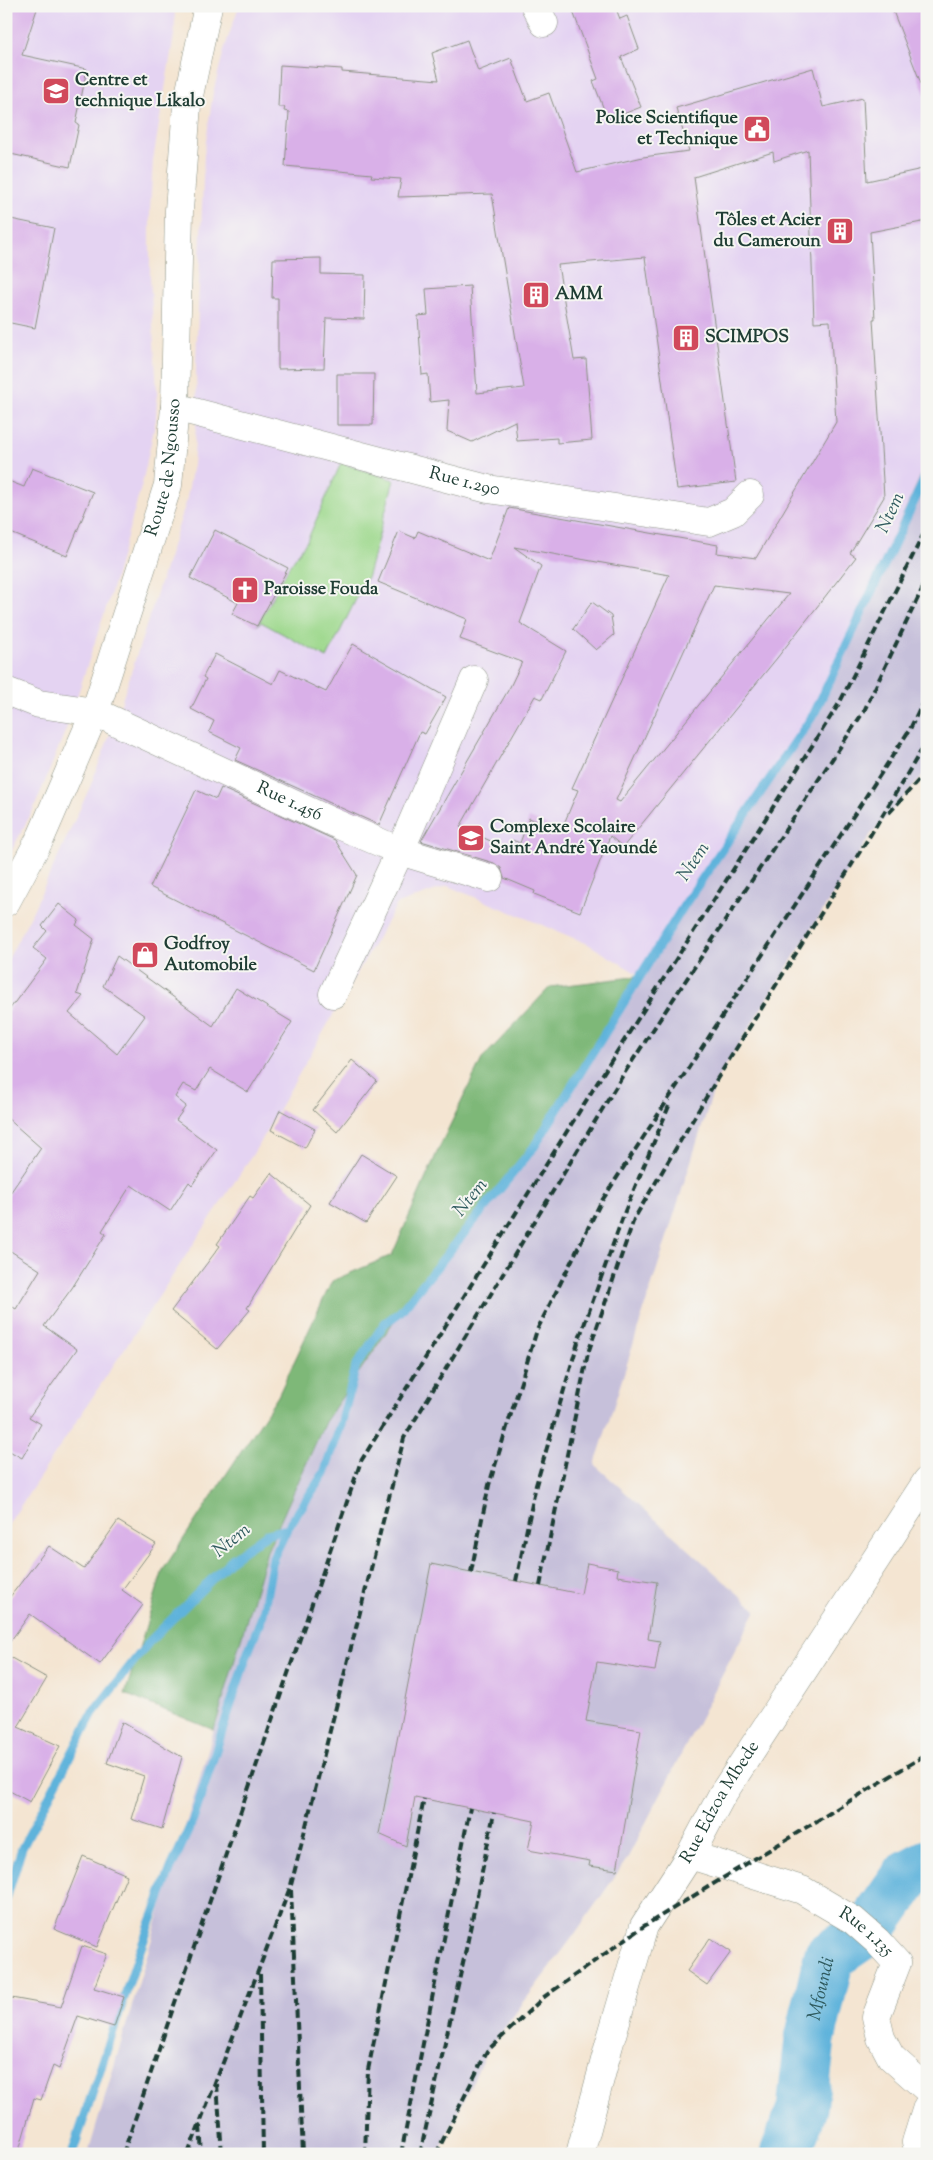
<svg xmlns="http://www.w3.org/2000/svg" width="933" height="2160" font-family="'Sorts Mill Goudy',serif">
  <rect width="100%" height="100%" fill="#f6f6f2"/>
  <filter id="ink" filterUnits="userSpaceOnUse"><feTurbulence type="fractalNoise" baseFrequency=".02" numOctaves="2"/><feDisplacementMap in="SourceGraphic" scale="10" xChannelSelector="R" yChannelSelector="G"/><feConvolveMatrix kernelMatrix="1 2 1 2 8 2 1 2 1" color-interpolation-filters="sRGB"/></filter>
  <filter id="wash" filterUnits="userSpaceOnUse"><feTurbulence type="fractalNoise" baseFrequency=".0096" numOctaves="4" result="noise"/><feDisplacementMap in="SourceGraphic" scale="20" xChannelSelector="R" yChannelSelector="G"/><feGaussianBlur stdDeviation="1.12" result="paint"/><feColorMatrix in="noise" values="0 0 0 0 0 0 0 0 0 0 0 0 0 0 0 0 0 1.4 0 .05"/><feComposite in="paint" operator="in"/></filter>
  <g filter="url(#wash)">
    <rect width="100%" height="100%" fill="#f4e5d2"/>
    <g fill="#e4d3f2">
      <polygon points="6,6 174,6 175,19 174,35 153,160 150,209 150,276 157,393 156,419 142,484 109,599 68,724 35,806 6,861"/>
      <polygon points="239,6 927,6 927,460 808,723 685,904 641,976 588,944 448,886 397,904 253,1154 6,1528 6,963 30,917 90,787 117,716 186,503 193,465 197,415 196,365 204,155 213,93 224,50"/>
    </g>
    <polygon fill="#c6c0da" points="927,460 927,771 871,834 717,1079 595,1465 756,1610 627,1859 572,1938 487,2051 438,2154 88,2154 267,1551 325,1422 400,1312 534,1147 685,904 808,723"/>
    <polygon fill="#9dd88c" stroke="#5e8a60" points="341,463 394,480 368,575 327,658 261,622 257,626 288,568 307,541"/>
    <polygon fill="#7eb878" stroke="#4e7a56" points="641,976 534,1147 400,1312 325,1422 267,1551 214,1730 125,1694 163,1570 278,1396 332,1281 392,1255 439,1148 482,1059 550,987"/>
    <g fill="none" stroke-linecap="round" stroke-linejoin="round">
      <g stroke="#5fb3db" stroke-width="9">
        <polyline points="6,1899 22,1848 93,1713 149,1642 232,1559 267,1534 287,1529 324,1473 341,1425 356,1366 385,1323 400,1312 534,1147 685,904 814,714 927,474"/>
        <polyline points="72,2154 138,1956 171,1868 193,1820 247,1655 263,1614 273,1558 287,1529"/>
      </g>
      <path stroke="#5fb3db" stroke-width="51" id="s1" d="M785,2154l17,-45 8,-70 19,-82 42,-29 37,-53 19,-10"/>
    </g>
    <g id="blocks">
      <g fill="#d9b0e8" fill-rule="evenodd">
        <polygon points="13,6 38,6 22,55 87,69 76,123 79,125 70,167 6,153 6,28"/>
        <polygon points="571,6 615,6 620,19 627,16 639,49 621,57 641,107 608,120 593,81 598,79"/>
        <polygon points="891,6 927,6 927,94 925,94"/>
        <path d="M467,40l11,31 33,-13 16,43 22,-8 28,79 66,-15 46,-6 -13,-43 137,-40 10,39 40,-9 4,83 60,-13v53l-57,11 5,87h-2l11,178 -34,56 6,4 -79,101 -154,189 -13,-11 -30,76 -46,-18 1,-3 -31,-13 -3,-10 -7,-5 -73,-22 89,-154 12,-25 -62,-23 7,-20 -89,-37 21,-51 16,7 3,-7 71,30 20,-53 209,37 -1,8 39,5 80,-136 -6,-101 -16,1 -6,-172 -34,11 -1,-9 -79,25 42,305 -59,7 -32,-232 -87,8 16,95 12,-1 6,81 -35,3v-5l-40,3 -2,-20 -43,21 -25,-11 2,-31 -19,2 -2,-28 -6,1 -4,-59 10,-1 -2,-26 44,-3 7,107 47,-5 -32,-194 -94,3 3,-18 -30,-2 1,-3 -87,-8 4,-54 -5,-1 1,-4h-7l2,-42 62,4v3l97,8 -7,-27zM514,547l155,28 -97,213 6,2 -17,41 -32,-13 -9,25 -8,-3 -4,9 -48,-22 75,-131 7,3 24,-48 -46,-28 21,-57zM714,585l75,9 -169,208 -4,-2z"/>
        <polygon points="6,218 54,228 35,328 6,322"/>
        <polygon points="321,258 321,274 365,275 364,319 326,318 324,368 278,369 278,298 272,298 273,259"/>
        <polygon points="337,374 374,374 373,425 337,425"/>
        <polygon points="32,468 93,492 67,556 6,531 6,480 24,487"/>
        <polygon points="215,530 288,568 257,626 232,614 238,603 190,578"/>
        <polygon points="592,602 611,616 614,635 596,650 573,629"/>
        <polygon points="353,644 446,697 425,734 420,732 379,825 235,760 241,748 209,732 214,721 191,709 206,679 203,677 215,654 273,684 280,670 326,692"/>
        <polygon points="221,788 335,840 357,875 314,970 150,887 196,790 216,799"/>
        <polygon points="59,904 79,920 76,925 94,939 77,994 83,996 69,1013 117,1054 145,1016 103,986 117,956 213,1026 236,988 292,1022 248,1092 210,1069 196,1091 183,1084 175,1097 186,1106 176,1120 217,1150 192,1185 189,1182 170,1211 131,1185 102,1231 106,1234 72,1288 44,1326 77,1349 29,1417 41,1424 22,1458 6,1449 6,1303 16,1309 40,1270 6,1248 6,1199 41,1148 6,1117 6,1014 47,959 33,948 47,931 42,926"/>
        <polygon points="352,1060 377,1081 337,1132 313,1110"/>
        <polygon points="280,1110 315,1129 305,1148 271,1130"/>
        <polygon points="361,1154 397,1176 366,1223 330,1202"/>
        <polygon points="271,1173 310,1205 247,1308 250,1310 217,1349 171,1311 220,1246 217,1244 250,1196 253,1198"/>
        <polygon points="118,1521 156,1544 122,1590 143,1605 100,1664 30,1614 6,1647 6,1602 49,1546 84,1569"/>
        <polygon points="587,1563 618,1569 617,1576 657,1582 648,1639 660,1641 655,1671 597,1662 586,1721 641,1730 617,1870 589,1866 590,1861 528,1850 534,1821 415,1797 406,1846 379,1834 431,1564 581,1594"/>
        <polygon points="6,1655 47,1678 18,1727 60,1746 30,1802 6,1789"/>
        <polygon points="122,1722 182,1757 162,1829 131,1819 144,1776 107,1763"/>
        <polygon points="83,1856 127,1875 97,1947 54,1929"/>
        <polygon points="710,1938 731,1952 707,1985 687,1971"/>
        <polygon points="82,1946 107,1954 94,1988 124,1997 114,2027 78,2016 59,2069 53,2066 41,2100 34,2098 18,2154 6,2154 6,1997 61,2007"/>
      </g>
    </g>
  </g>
  <g filter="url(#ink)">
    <use href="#blocks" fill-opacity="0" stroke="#8a9183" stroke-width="1"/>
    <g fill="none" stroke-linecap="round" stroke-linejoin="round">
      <g stroke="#8a9183" stroke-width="29">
        <g id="street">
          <polyline points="535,6 544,23"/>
          <path id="s2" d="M175,407l313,82 221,33 24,-10 17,-17"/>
          <path id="s3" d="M6,691l33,13 56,8 237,110 68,29 89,27"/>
          <polyline points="333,994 400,851 474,680"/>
          <path id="s4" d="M690,1855l112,35 51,30 24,21 20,22 -21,54 5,21 10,19 36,32"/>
          <path id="s5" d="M580,2154l29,-109 35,-119 46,-71 32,-60 205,-314"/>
          <polyline points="920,2154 916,2142 927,2107"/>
        </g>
      </g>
      <g stroke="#8a9183" stroke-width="29">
        <g id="secondary">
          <path id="s6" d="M6,902l35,-65 54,-125 73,-227 7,-78 4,-197 8,-105 21,-99"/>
        </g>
      </g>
      <use href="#street" stroke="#fff" stroke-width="28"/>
      <use href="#secondary" stroke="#fff" stroke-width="28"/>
      <g stroke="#1f3d34" stroke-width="4" stroke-dasharray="8 4" stroke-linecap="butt">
        <polyline points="889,813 927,771"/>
        <polyline points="471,1572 489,1485 537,1330 601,1202 910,729 927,693"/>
        <polyline points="516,1581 536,1485 579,1339 625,1211 669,1106"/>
        <polyline points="540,1586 588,1353 634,1219 717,1079 871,834 927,741"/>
        <polyline points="291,1890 303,2154"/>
        <polyline points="260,1974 263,2154"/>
        <polyline points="217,2084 222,2154"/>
        <polyline points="200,2126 202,2154"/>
        <polyline points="123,2154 361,1461 604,1072 840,702 927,527"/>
        <polyline points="188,2154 291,1885 404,1438 623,1075 864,711 927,579"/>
        <polyline points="365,2154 368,2070 424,1799"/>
        <polyline points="401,2154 470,1808"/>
        <polyline points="420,2154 465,1954 494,1813"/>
        <polyline points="436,2154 487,2051 544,1997 644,1926 927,1754"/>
      </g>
    </g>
  </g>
  <defs>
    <g id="school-square" transform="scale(1.4375)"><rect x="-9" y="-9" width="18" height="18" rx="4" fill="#d1495b" stroke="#f6f6f2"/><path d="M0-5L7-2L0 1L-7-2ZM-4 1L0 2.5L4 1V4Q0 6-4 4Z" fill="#fff"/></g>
    <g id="civic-square" transform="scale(1.4375)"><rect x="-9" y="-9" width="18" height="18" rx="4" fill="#d1495b" stroke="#f6f6f2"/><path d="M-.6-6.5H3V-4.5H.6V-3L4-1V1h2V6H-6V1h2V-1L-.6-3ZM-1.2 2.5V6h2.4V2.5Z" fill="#fff"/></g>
    <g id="building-square" transform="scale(1.4375)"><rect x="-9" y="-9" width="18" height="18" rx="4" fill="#d1495b" stroke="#f6f6f2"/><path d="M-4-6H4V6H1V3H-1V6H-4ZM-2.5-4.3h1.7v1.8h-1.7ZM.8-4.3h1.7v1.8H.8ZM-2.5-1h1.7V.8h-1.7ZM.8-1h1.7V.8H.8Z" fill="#fff"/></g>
    <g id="church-square" transform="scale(1.4375)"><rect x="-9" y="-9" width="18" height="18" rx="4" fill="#d1495b" stroke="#f6f6f2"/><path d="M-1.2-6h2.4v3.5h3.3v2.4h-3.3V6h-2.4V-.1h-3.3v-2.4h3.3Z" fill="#fff"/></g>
    <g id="shop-square" transform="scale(1.4375)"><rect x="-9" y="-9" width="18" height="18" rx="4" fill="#d1495b" stroke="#f6f6f2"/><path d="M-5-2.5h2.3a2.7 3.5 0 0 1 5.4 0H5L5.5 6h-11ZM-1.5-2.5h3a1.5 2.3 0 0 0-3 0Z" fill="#fff"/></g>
  </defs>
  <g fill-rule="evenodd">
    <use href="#school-square" x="56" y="91"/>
    <use href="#civic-square" x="757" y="129"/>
    <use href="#building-square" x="840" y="231"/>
    <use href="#building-square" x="536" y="295"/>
    <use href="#building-square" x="686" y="338"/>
    <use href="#church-square" x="245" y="590"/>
    <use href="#school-square" x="471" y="838"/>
    <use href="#shop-square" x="145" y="955"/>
  </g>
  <g text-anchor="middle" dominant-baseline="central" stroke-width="4" stroke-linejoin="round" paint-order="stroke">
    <g font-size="18" font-weight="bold" fill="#1f3d34" stroke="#f6f6f2" text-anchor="start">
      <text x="75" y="81">Centre et<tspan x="75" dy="21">technique Likalo</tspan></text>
      <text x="738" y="119" text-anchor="end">Police Scientifique<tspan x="738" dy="21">et Technique</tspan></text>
      <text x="821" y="221" text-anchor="end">Tôles et Acier<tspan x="821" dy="21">du Cameroun</tspan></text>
      <text x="555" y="295">AMM</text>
      <text x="705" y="338">SCIMPOS</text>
      <text x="264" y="590">Paroisse Fouda</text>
      <text x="490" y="828">Complexe Scolaire<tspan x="490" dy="21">Saint André Yaoundé</tspan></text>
      <text x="164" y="945">Godfroy<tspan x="164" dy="21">Automobile</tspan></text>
    </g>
    <g font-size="18" fill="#1f3d34" stroke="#f6f6f2">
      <text stroke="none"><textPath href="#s6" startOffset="465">Route de Ngousso</textPath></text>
      <text stroke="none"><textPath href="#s2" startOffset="299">Rue 1.290</textPath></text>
      <text stroke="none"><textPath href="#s3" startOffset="306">Rue 1.456</textPath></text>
      <text stroke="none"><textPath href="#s5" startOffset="382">Rue Edzoa Mbede</textPath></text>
      <text stroke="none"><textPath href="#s4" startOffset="194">Rue 1.135</textPath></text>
    </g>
    <g font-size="19" font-style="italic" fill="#2f5a5e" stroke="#f6f6f2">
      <text transform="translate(891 513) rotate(-65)">Ntem</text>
      <text transform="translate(694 862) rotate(-56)">Ntem</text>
      <text transform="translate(471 1198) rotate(-51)">Ntem</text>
      <text transform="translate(232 1541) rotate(-39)">Ntem</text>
      <text stroke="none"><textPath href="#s1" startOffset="170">Mfoundi</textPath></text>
    </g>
  </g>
  <rect width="933" height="2160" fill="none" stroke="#f6f6f2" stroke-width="25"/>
</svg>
